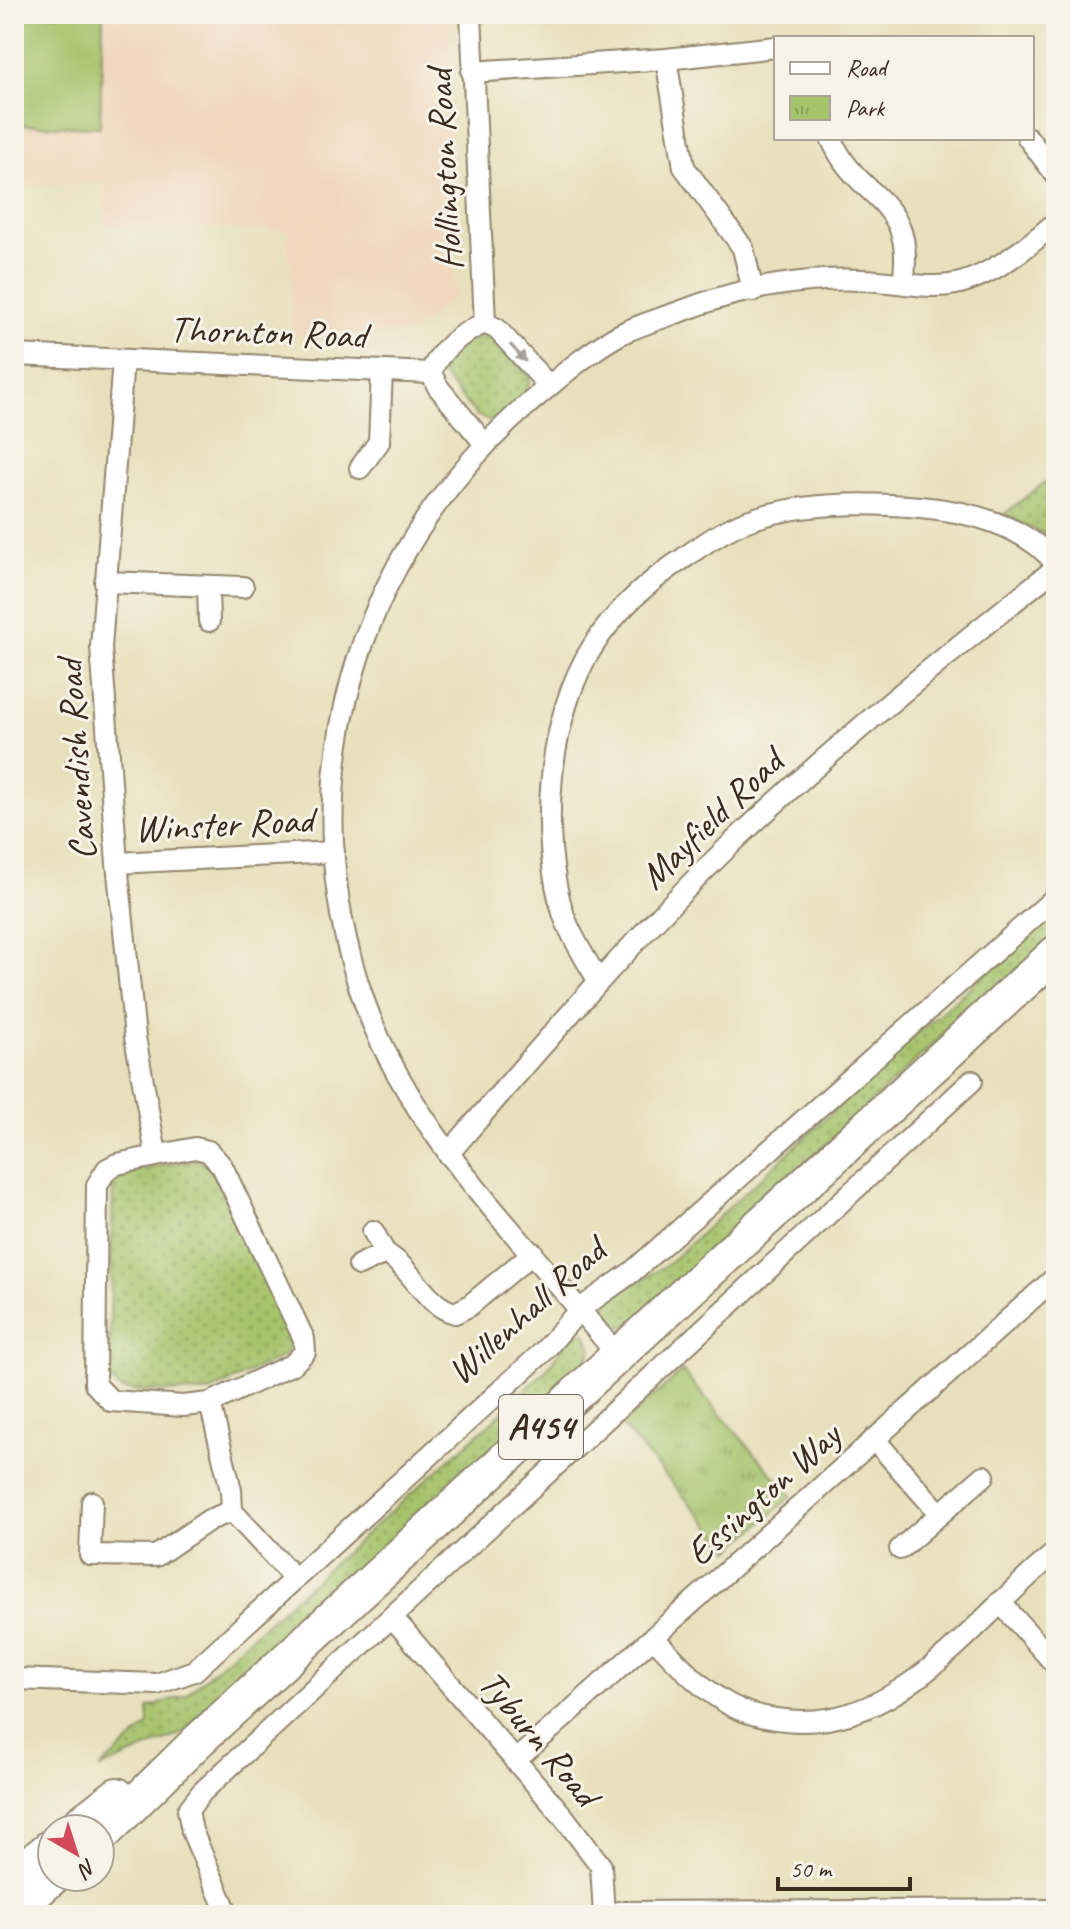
<svg xmlns="http://www.w3.org/2000/svg" width="1070" height="1929" font-family="Caveat,sans-serif">
  <defs>
    <pattern id="grass-dots" width="8" height="8" patternUnits="userSpaceOnUse" patternTransform="scale(2)"><rect width="8" height="8" fill="#a5c36b"/><path d="M2 2h.1M6 6h.1" fill="none" stroke="#889f57" stroke-width="1.8" stroke-linecap="round"/></pattern>
    <pattern id="park-tufts" width="24" height="20" patternUnits="userSpaceOnUse" patternTransform="scale(2)"><rect width="24" height="20" fill="#a5c36b"/><path d="M3 7l-1-3M5 7V3M7 7l1-3M15 17l-1-3M17 17v-4M19 17l1-3" fill="none" stroke="#889f57"/></pattern>
  </defs>
  <rect width="100%" height="100%" fill="#f7f3e8"/>
  <filter id="ink" filterUnits="userSpaceOnUse"><feTurbulence type="fractalNoise" baseFrequency=".0125" numOctaves="2"/><feDisplacementMap in="SourceGraphic" scale="16" xChannelSelector="R" yChannelSelector="G"/><feConvolveMatrix kernelMatrix="1 2 1 2 8 2 1 2 1" color-interpolation-filters="sRGB"/></filter>
  <filter id="wash" filterUnits="userSpaceOnUse"><feTurbulence type="fractalNoise" baseFrequency=".006" numOctaves="4" result="noise"/><feDisplacementMap in="SourceGraphic" scale="32" xChannelSelector="R" yChannelSelector="G"/><feGaussianBlur stdDeviation="1.8" result="paint"/><feColorMatrix in="noise" values="0 0 0 0 0 0 0 0 0 0 0 0 0 0 0 0 0 1.4 0 .05"/><feComposite in="paint" operator="in"/></filter>
  <g filter="url(#wash)">
    <rect width="100%" height="100%" fill="#e7e0bc"/>
    <polygon fill="#f0d6bc" points="14,14 449,14 455,296 411,333 292,335 288,231 104,224 105,183 14,186"/>
    <g fill="url(#grass-dots)" stroke="#707644" stroke-width="2">
      <path d="M480,337h12l38,41c-3,23 -19,33 -37,44l-17,-7 -35,-41c5,-20 20,-29 39,-37z"/>
      <polygon points="1056,474 1056,541 1004,514"/>
      <polygon points="1056,911 1056,935 940,1038 635,1322 618,1328 609,1319 606,1301 668,1264 913,1037"/>
      <polygon points="196,1160 210,1166 290,1334 287,1354 208,1393 122,1390 109,1380 113,1184 131,1171"/>
      <polygon points="572,1333 586,1333 592,1348 587,1365 183,1733 99,1769 149,1725 148,1708 186,1695 498,1416 547,1369"/>
    </g>
    <polygon fill="url(#park-tufts)" stroke="#707644" stroke-width="2" points="682,1371 792,1496 731,1550 621,1425"/>
    <polygon fill="#a5c36b" stroke="#707644" stroke-width="2" points="14,14 103,14 100,127 14,125"/>
  </g>
  <g filter="url(#ink)">
    <g fill="none" stroke-linecap="round" stroke-linejoin="round">
      <g stroke="#91856d" stroke-width="24">
        <g id="minor">
          <polyline points="471,14 485,323"/>
          <polyline points="666,59 684,167 743,248 753,291"/>
          <polyline points="472,72 666,59 776,47"/>
          <path d="M831,138c27,65 86,58 72,145"/>
          <polyline points="1028,138 1056,175"/>
          <polyline points="485,323 497,329 549,386"/>
          <polyline points="14,355 431,373"/>
          <polyline points="123,360 101,647 117,863 135,1037 156,1154"/>
          <polyline points="431,373 438,387 484,443"/>
          <path d="M431,373c7,-23 32,-41 54,-50"/>
          <polyline points="360,468 379,442 382,371"/>
          <polyline points="105,582 243,587"/>
          <polyline points="208,587 209,621"/>
          <polyline points="117,863 334,852"/>
          <path d="M598,980c-12,-20 -26,-42 -34,-64 -26,-79 -16,-201 29,-270 23,-36 56,-65 91,-88 19,-14 41,-29 63,-37 53,-19 117,-19 173,-14 48,4 105,18 136,57"/>
          <polygon points="195,1148 208,1151 222,1166 304,1339 305,1352 293,1364 210,1403 183,1406 111,1401 95,1384 97,1185 107,1169 117,1164"/>
          <path d="M448,1154c91,-105 181,-211 281,-308 104,-99 215,-189 327,-278"/>
          <polyline points="373,1231 385,1253"/>
          <path d="M359,1265l26,-12c28,15 39,52 70,60l14,-7 64,-53"/>
          <path d="M617,1355c-89,-112 -204,-216 -253,-354 -77,-218 -9,-445 162,-595 28,-24 68,-60 101,-75 23,-10 48,-17 71,-26 50,-18 113,-28 166,-25 30,1 63,10 92,4 36,-8 73,-38 100,-62"/>
          <polyline points="210,1403 231,1490 232,1511 295,1579"/>
          <polyline points="874,1439 940,1514"/>
          <polyline points="92,1502 90,1555 156,1556 209,1520 232,1511"/>
          <polyline points="900,1549 984,1476"/>
          <polyline points="1000,1602 1056,1665"/>
          <polyline points="393,1618 563,1816 601,1866 604,1915"/>
          <path d="M654,1638c24,25 47,52 78,68 17,9 34,12 53,14 116,13 190,-103 271,-168"/>
          <polyline points="14,1679 157,1684 194,1671 544,1351 580,1309 632,1272 1056,897"/>
          <polyline points="515,1761 1056,1277"/>
          <polyline points="228,1915 192,1831 188,1810 202,1792 972,1081"/>
        </g>
      </g>
      <g stroke="#91856d" stroke-width="30">
        <polyline id="tertiary" points="619,1915 1056,1913"/>
      </g>
      <g stroke="#91856d" stroke-width="38">
        <g id="trunk">
          <polyline points="73,1829 117,1795"/>
          <polyline points="100,1837 200,1739 1056,953"/>
          <polyline points="14,1877 52,1846"/>
          <polyline points="14,1911 53,1877"/>
        </g>
      </g>
      <use href="#minor" stroke="#fff" stroke-width="20"/>
      <use href="#tertiary" stroke="#fff" stroke-width="26"/>
      <use href="#trunk" stroke="#fff" stroke-width="34"/>
    </g>
    <defs><path id="oneway-solid" d="M-6-.8H1V-3.2L6.5 0L1 3.2V.8H-6Z" transform="scale(2)"/></defs>
    <use fill="#a79f9a" href="#oneway-solid" transform="translate(518 353) rotate(48)"/>
  </g>
  <g text-anchor="middle" dominant-baseline="central" stroke-width="6" stroke-linejoin="round" paint-order="stroke">
    <rect fill="#f7f3e8" stroke="#73665b" stroke-width="2" x="499" y="1395" width="84" height="64" rx="6"/>
    <g font-size="36" font-weight="bold" fill="#3b2a1e">
      <text x="541" y="1427">A454</text>
    </g>
    <g font-size="38" fill="#3b2a1e" stroke="#f7f3e8">
      <text transform="translate(444 170) rotate(-93)">Hollington Road</text>
      <text transform="translate(268 332) rotate(2)">Thornton Road</text>
      <text transform="translate(76 760) rotate(-94)">Cavendish Road</text>
      <text transform="translate(711 819) rotate(-44)">Mayfield Road</text>
      <text transform="translate(224 824) rotate(-3)">Winster Road</text>
      <text transform="translate(526 1311) rotate(-42)">Willenhall Road</text>
      <text transform="translate(763 1494) rotate(-42)">Essington Way</text>
      <text transform="translate(539 1738) rotate(50)">Tyburn Road</text>
    </g>
  </g>
  <rect width="1070" height="1929" fill="none" stroke="#f7f3e8" stroke-width="48"/>
  <rect x="774" y="36" width="260" height="104" fill="#f7f3e8" stroke="#aca397" stroke-width="2"/>
  <rect x="790" y="62" width="40" height="12" fill="#ffffff" stroke="#aca397" stroke-width="2"/>
  <text x="846" y="76" font-size="24" fill="#3b2a1e">Road</text>
  <rect x="790" y="96" width="40" height="24" fill="url(#park-tufts)" stroke="#aca397" stroke-width="2"/>
  <text x="846" y="116" font-size="24" fill="#3b2a1e">Park</text>
  <g transform="translate(76 1853) rotate(141)"><circle r="38" fill="#f7f3e8" stroke="#aca397" stroke-width="2"/>
  <path d="M0-6L14 30L0 20L-14 30Z" fill="#d1495b"/>
  <text y="-12" font-size="22" font-weight="bold" text-anchor="middle" fill="#3b2a1e">N</text>
  </g>
  <path d="M778 1877v12h132v-12" fill="none" stroke="#3b2a1e" stroke-width="4"/>
  <text x="790" y="1877" font-size="24" fill="#3b2a1e" stroke="#f7f3e8" stroke-width="6" paint-order="stroke">50 m</text>
</svg>
